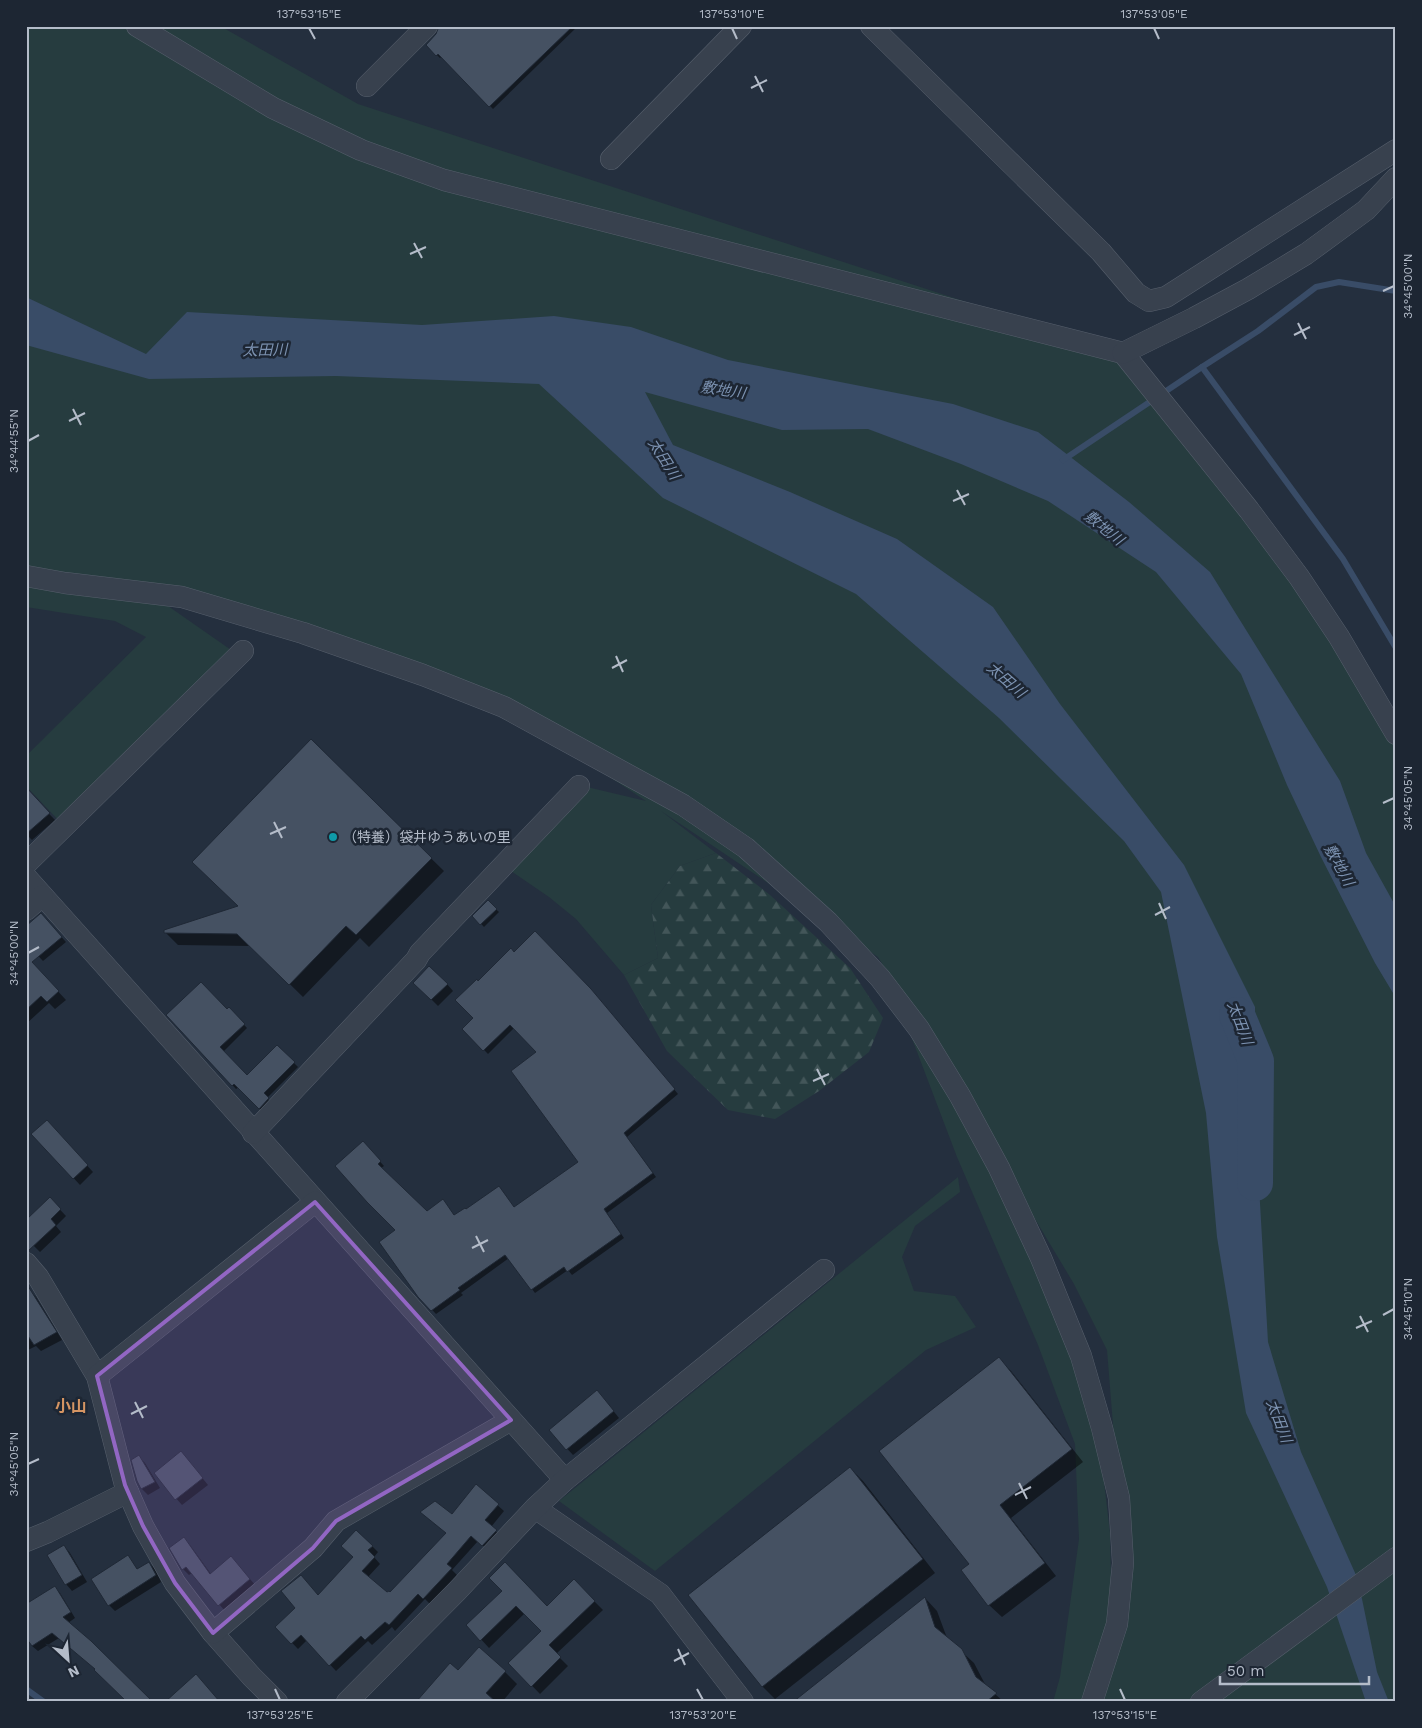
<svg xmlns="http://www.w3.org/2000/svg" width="1422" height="1728" font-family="'Work Sans','Noto Sans JP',sans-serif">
  <defs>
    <pattern id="forest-firs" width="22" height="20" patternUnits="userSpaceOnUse" patternTransform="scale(1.25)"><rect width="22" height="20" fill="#263c3f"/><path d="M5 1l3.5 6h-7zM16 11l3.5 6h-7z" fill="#435659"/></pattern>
  </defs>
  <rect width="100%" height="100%" fill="#242f3e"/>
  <g fill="#263c3f">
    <polygon points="26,26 220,26 358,104 1123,353 1332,626 1396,736 1396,1702 1053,1702 1060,1677 1079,1539 1075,1444 1038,1345 957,1157 911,1036 987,1145 1095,1405 1110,1533 1111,1581 1121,1525 1107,1350 1074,1284 878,957 661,811 716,853 680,866 651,905 658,958 624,975 576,919 549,897 511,871 587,787 646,801 504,707 158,599 234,652 61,823 26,786 26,756 146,637 115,621 26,607"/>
    <polygon points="958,1177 960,1192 915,1226 902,1257 914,1291 955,1296 976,1327 926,1350 655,1571 559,1501"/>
  </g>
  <polygon fill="url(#forest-firs)" points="716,853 770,895 850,968 883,1018 869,1052 819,1091 775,1119 728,1110 667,1051 624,975 658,958 651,905 680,866"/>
  <polygon fill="#394c67" points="26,297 146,354 187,312 422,325 554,316 631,327 728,360 953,404 1038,432 1129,502 1210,572 1340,781 1366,853 1396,907 1396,998 1375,963 1321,857 1287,785 1241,674 1156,572 1048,501 961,464 868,429 782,430 645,392 673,445 790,492 897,539 993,607 1060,704 1184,865 1255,1007 1256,1134 1268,1342 1301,1452 1356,1575 1362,1599 1377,1672 1389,1702 1366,1702 1327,1587 1246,1413 1217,1237 1206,1113 1161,892 1124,841 999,718 856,594 663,498 539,384 336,376 149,379 26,345"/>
  <g fill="#0007">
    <polygon points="441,26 578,26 493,109 442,56 440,58 427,45 437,35"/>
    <polygon points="311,741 444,871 369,947 360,938 303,997 251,946 178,945 165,932 240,907"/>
    <polygon points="26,790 55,820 32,840 26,834"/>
    <polygon points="488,902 499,912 484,927 474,916"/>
    <polygon points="46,920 66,942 43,961 26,943"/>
    <polygon points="515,953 594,994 678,1094 627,1137 656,1177 607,1213 624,1238 572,1275 568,1270 535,1293 509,1258 461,1293 463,1295 436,1314 419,1296 397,1231 363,1143 384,1166 381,1168 427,1212 443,1201 455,1216 514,1208 580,1162 538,1052 514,1028 488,1054 464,1029 475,1018 478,983"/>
    <polygon points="26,970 40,972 66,1000 55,1009 49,1003 26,1024"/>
    <polygon points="415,983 447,984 453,991 438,1006"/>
    <polygon points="229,1009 247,1028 223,1052 247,1077 277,1046 298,1067 267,1098 272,1103 263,1112 239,1087 236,1089 168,1015 227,1010"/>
    <polygon points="53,1128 93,1172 80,1185 33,1134"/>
    <polygon points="50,1199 66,1216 56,1226 61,1232 40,1252 26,1238"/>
    <polygon points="29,1290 36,1297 62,1340 41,1351 36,1346 26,1351 26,1291"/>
    <polygon points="998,1358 1011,1371 1083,1462 1011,1518 1056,1576 1002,1617 989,1605 962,1571 971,1564"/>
    <polygon points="603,1398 619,1418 573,1455 550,1430"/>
    <polygon points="139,1457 145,1463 160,1488 148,1495 142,1489 138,1480"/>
    <polygon points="187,1459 208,1485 182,1505 155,1474"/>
    <polygon points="850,1468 863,1481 935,1573 775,1699 762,1686"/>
    <polygon points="476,1486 504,1511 491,1527 502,1537 489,1551 478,1541 452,1570 457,1575 430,1604 425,1599 395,1631 392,1627 372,1645 368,1641 336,1671 307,1640 298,1649 277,1627 319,1597 354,1557 372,1546 378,1552 374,1557 380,1564 368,1577 387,1594 390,1594 447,1533 452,1516"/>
    <polygon points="190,1545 211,1574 237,1564 256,1586 225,1611 192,1573 189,1575 183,1569"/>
    <polygon points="64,1546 70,1553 87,1582 72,1591 66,1584"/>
    <polygon points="128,1557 138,1570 149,1563 155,1569 161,1582 115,1611 109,1605 92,1579"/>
    <polygon points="574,1581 603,1610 556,1654 568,1666 540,1694 510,1663 542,1631 525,1613 489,1648 468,1625 504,1591 547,1607"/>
    <polygon points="54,1588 60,1593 75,1618 68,1623 96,1669 59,1638 38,1651 32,1646"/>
    <polygon points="925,1598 937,1611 947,1638 974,1663 986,1686 1004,1702 795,1702"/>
    <polygon points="458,1672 505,1672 517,1684 502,1702 417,1702"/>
  </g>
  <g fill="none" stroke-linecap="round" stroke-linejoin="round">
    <g stroke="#394c67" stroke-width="6">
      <polyline points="1202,367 1343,559 1396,648"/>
      <polyline points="1063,460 1202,367 1258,331 1316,287 1339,282 1396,291"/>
      <polyline points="26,1689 44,1702"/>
    </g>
    <polyline stroke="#394c67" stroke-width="36" points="1237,1015 1256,1061 1255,1183"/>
  </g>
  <g fill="#455162" stroke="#1f2835">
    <polygon points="439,26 573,26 489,107 438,54 436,56 426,45 436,34"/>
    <polygon points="311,739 432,858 356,935 346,926 289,985 237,934 164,933 164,930 238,906 192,862"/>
    <polygon points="26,787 50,813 26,834"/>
    <polygon points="488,900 497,909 480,925 472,916"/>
    <polygon points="41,913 62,937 32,962 59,991 47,1002 41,996 26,1010 26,926"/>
    <polygon points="535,931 591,989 675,1089 624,1133 653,1173 604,1209 621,1234 567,1272 564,1267 531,1290 505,1255 458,1288 460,1290 431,1311 418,1297 379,1242 395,1230 367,1202 335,1166 363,1141 381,1161 378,1164 427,1211 443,1199 454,1215 465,1208 466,1209 499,1186 514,1207 578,1162 511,1071 536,1052 510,1025 483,1051 462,1029 473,1018 455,1000 477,979 478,981 511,948 514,952"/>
    <polygon points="429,966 448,984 431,1000 413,983"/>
    <polygon points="201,982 227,1009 229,1007 245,1024 220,1047 247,1075 277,1045 295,1062 264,1093 269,1098 259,1109 234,1084 232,1086 166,1015"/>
    <polygon points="47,1120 88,1165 73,1179 31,1134"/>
    <polygon points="50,1197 61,1209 51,1219 56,1225 28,1251 26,1251 26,1220"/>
    <polygon points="26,1283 57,1332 34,1345 26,1333"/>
    <polygon points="999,1357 1072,1449 1000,1505 1045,1563 988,1606 961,1570 969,1564 879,1451"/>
    <polygon points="597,1390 614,1411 566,1450 549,1430"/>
    <polygon points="181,1451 203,1478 175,1500 154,1473"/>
    <polygon points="139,1455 155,1482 141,1489 137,1481 131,1460"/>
    <polygon points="850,1467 923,1559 762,1687 688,1595"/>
    <polygon points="476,1484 499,1504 485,1520 497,1530 482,1546 471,1536 447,1564 452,1568 423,1599 418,1594 389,1625 385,1622 365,1640 361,1636 329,1666 301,1635 291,1644 275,1627 295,1608 281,1591 301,1575 318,1595 353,1557 341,1546 356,1530 373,1546 368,1550 375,1557 362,1571 387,1592 389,1591 390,1592 446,1533 420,1512 435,1501 452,1514"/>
    <polygon points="184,1537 210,1574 231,1556 250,1579 218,1606 186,1567 182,1570 169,1548"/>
    <polygon points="64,1545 82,1575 65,1585 47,1555"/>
    <polygon points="128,1555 137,1569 149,1562 156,1575 108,1606 91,1579"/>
    <polygon points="505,1562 547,1606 574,1579 595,1601 549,1645 561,1657 531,1687 508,1663 541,1631 516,1606 480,1641 466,1625 502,1591 489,1578"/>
    <polygon points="55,1586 71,1612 63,1617 91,1641 153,1702 127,1702 94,1670 95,1669 52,1633 32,1646 26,1638 26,1604"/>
    <polygon points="925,1597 935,1627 962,1649 976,1677 997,1693 986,1702 793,1702"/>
    <polygon points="479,1647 506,1671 486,1693 496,1702 416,1702 450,1663 458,1670"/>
    <polygon points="196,1674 220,1702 165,1702"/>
  </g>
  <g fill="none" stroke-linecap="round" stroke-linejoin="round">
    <g stroke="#565f6c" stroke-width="22">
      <g id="minor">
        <polyline points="137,26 273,108 361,150 444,180 1123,353 1249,510 1299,577 1339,637 1396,734"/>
        <polyline points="871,26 1101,252 1136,293 1149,301 1166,297 1396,150"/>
        <polyline points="367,86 427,26"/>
        <polyline points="611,159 741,26"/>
        <polyline points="1123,353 1194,318 1248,289 1306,254 1366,210 1396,178"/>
        <polyline points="26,576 65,583 182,597 303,633 423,675 504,707 683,805 746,848 828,922 880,978 919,1029 960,1096 999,1168 1041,1258 1081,1356 1102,1428 1119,1498 1123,1563 1117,1624 1092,1702"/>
        <polyline points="26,864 243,651"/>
        <polyline points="26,877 565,1480"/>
        <polyline points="26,910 42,896"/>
        <polyline points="253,1133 416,960 420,953 579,786"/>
        <polyline points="26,1263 38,1277 97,1376 125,1485 143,1526 175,1583 213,1633 252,1677 277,1702"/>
        <polyline points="97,1376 315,1202"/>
        <polyline points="535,1508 660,1594 743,1702"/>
        <polyline points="26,1541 48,1532 128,1492"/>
        <polyline points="213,1633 313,1548 336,1521 511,1420"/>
        <polyline points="347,1702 457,1591 535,1508 565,1480 824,1270"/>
        <polyline points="1201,1702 1396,1558"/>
      </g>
    </g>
    <use href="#minor" stroke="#38414e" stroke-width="21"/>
  </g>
  <path fill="#9266c3" fill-opacity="0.2" stroke="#9266c3" stroke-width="4" stroke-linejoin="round" d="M315,1202l196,218 -175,101 -23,27 -100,85 -38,-50 -32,-57 -18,-41 -28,-109z"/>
  <path fill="none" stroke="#b4bcc9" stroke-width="2" d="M309,28l6,11M732,28l5,11M1154,28l5,11M755,76l8,16M751,88l16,-8M414,243l8,15M410,254l16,-7M1383,291l11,-5M1298,323l8,16M1294,335l16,-8M73,409l8,16M69,421l16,-8M28,441l11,-6M957,490l8,15M953,501l16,-7M616,656l7,16M612,668l15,-8M1383,803l11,-5M274,822l8,16M270,834l16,-7M1159,903l7,16M1155,915l15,-8M28,953l11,-6M817,1069l8,16M813,1081l16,-7M476,1236l8,16M472,1248l16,-8M1383,1315l11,-6M1360,1316l8,16M1356,1328l16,-7M135,1402l8,16M131,1414l16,-8M28,1464l11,-5M1019,1483l8,16M1015,1495l16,-8M678,1649l7,16M674,1661l15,-8M275,1689l5,11M697,1689l6,11M1120,1689l5,11"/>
  <circle fill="#0f9aa8" stroke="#1d2633" stroke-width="2" cx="333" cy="837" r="5"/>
  <g text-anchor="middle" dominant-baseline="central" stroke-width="5" stroke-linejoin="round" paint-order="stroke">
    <g font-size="14" fill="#b4bcc9" stroke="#1d2633" text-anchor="start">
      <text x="343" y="837">（特養）袋井ゆうあいの里</text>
    </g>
    <g font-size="15" font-style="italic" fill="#7c92b1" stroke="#1d2633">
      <text transform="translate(265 350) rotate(-1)">太田川</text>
      <text transform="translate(723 390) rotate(9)">敷地川</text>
      <text transform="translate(664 459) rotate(58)">太田川</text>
      <text transform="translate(1104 528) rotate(39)">敷地川</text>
      <text transform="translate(1006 680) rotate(41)">太田川</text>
      <text transform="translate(1339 865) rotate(61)">敷地川</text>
      <text transform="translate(1240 1023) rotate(69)">太田川</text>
      <text transform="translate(1279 1421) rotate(69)">太田川</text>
    </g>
    <g font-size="16" font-weight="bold" fill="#d59563" stroke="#1d2633">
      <text x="71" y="1406">小山</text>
    </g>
  </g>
  <rect width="1422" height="1728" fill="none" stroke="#1d2633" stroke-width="55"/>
  <g transform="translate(68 1660) rotate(154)" stroke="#1d2633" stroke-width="4" paint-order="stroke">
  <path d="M0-4L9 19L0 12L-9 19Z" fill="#b4bcc9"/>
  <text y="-8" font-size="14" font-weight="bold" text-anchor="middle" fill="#b4bcc9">N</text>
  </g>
  <path d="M1220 1676v8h149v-8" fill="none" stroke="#b4bcc9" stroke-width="2.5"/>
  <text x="1227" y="1676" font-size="15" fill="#b4bcc9" stroke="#1d2633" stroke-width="4" paint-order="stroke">50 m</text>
  <rect x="28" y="28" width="1366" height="1672" fill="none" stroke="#b4bcc9" stroke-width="2"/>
  <g font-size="12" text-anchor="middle" fill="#b4bcc9">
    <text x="309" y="18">137°53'15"E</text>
    <text x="732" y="18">137°53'10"E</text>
    <text x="1154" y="18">137°53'05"E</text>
    <text transform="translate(1408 286) rotate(-90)" y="4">34°45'00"N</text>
    <text transform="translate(14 441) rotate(-90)" y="4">34°44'55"N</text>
    <text transform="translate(1408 798) rotate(-90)" y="4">34°45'05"N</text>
    <text transform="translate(14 953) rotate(-90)" y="4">34°45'00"N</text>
    <text transform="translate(1408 1309) rotate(-90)" y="4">34°45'10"N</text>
    <text transform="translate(14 1464) rotate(-90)" y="4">34°45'05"N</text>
    <text x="280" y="1719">137°53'25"E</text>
    <text x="703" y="1719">137°53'20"E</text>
    <text x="1125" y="1719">137°53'15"E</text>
  </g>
</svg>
